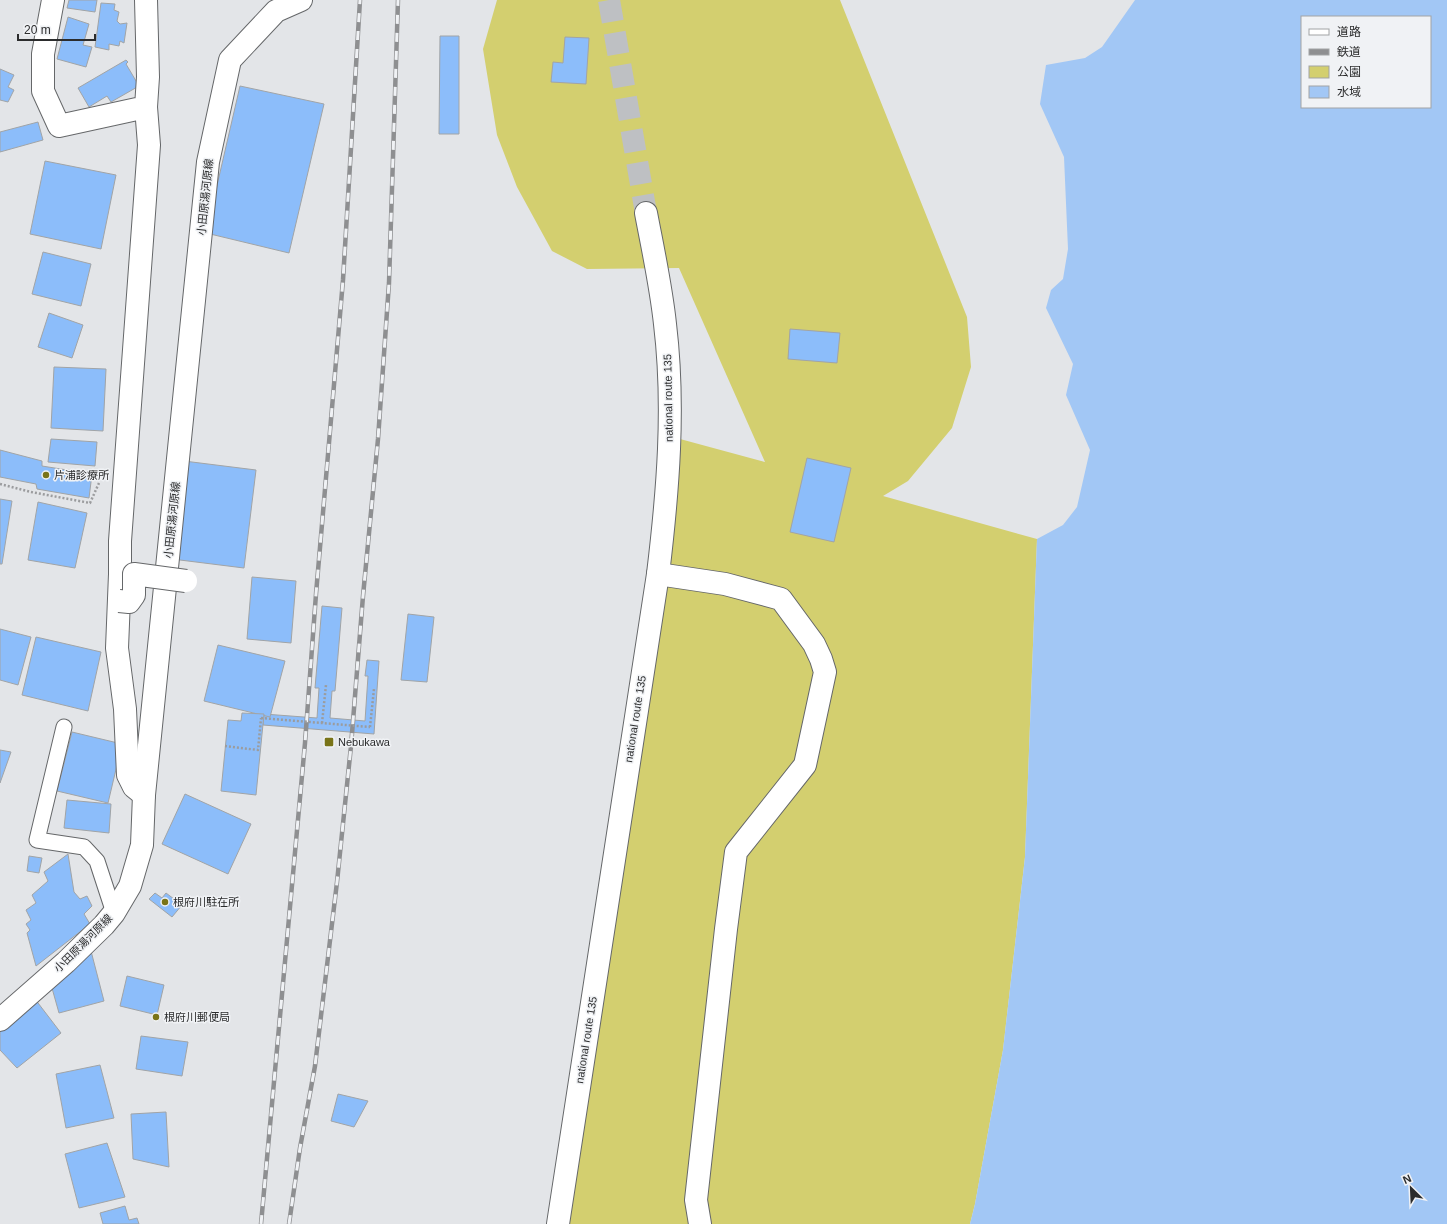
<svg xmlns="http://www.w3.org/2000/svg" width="1447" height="1224" font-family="Arial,'Noto Sans JP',sans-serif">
  <rect width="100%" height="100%" fill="#e3e5e8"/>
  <polygon fill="#d3cf6f" points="497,0 840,0 967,317 971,367 952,428 908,481 883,496 1037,539 1025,857 1003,1050 975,1204 970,1224 566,1224 669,436 765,462 679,268 587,269 552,251 517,187 497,135 483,49"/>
  <path fill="#a2c7f5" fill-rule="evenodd" d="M1135,0h312v1224h-477l5,-20 28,-154 22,-193 12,-318 26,-14 14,-18 13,-57 -24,-55 7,-31 -27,-56 5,-18 12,-11 5,-30 -4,-92 -24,-53 6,-39 39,-7 17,-11zM1302,17h128v90h-128z"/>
  <g fill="#8cbdfa" stroke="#a1a4a6">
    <polygon points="69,0 97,0 95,12 67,8"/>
    <polygon points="101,3 115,4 114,10 119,12 117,21 120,24 127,23 124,43 120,41 119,46 109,44 109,50 95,47"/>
    <polygon points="68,17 89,24 83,45 92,47 86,67 57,59"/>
    <polygon points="440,36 459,36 459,134 439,134"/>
    <polygon points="565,37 589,38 586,84 551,82 553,62 563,63"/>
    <polygon points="126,60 128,62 126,64 139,86 111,102 107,96 89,107 78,88"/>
    <polygon points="0,69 14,75 8,87 14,90 8,102 0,100"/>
    <polygon points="240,86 324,104 289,253 206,233"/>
    <polygon points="38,122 43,140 0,152 0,132"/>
    <polygon points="45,161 116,175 101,249 30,234"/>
    <polygon points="43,252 91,264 81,306 32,294"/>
    <polygon points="49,313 83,325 72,358 38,347"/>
    <polygon points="790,329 840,333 837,363 788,359"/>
    <polygon points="54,367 106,369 103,431 51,428"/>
    <polygon points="51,439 97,442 95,466 48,462"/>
    <polygon points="0,450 42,461 42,466 92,474 89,498 37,489 36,484 0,477"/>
    <polygon points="807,458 851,468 834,542 790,532"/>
    <polygon points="184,461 256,470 244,568 172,559"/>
    <polygon points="0,499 12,501 2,564 0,564"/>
    <polygon points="38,502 87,513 75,568 28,560"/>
    <polygon points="252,577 296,581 291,643 247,639"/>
    <polygon points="322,606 342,608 335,691 332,691 330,718 365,721 368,676 365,676 367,660 379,661 374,734 263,725 264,714 317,718 319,688 315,688"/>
    <polygon points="408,614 434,617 427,682 401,680"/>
    <polygon points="0,629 31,637 18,685 0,680"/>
    <polygon points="36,637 101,652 88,711 22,695"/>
    <polygon points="218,645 285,661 270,717 204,701"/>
    <polygon points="242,713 264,714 256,795 221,791 228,720 241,721"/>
    <polygon points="72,732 122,744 108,803 57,791"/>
    <polygon points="0,750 11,752 0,783"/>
    <polygon points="185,794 251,824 228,874 162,844"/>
    <polygon points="67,800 111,804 109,833 64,828"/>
    <polygon points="68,854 74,892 80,899 87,896 92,906 84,914 90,924 36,966 27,933 30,930 26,924 31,920 26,910 36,903 32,895 48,881 44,872"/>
    <polygon points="29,856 42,858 39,873 27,871"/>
    <polygon points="155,893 162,898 166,893 182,905 172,917 149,899"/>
    <polygon points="91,951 104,1001 59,1013 50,981"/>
    <polygon points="127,976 164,985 157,1015 120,1006"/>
    <polygon points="35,999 61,1033 17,1068 0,1050 0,1030"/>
    <polygon points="141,1036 188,1042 182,1076 136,1069"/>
    <polygon points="100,1065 114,1118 66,1128 56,1074"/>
    <polygon points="338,1094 368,1101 354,1127 331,1121"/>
    <polygon points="166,1112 169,1167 133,1159 131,1114"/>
    <polygon points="107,1143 125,1197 79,1208 65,1154"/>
    <polygon points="125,1206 129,1220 137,1218 139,1224 103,1224 100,1213"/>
  </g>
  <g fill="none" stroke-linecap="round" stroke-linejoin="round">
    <polyline stroke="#bec0c3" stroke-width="22" stroke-dasharray="22 11" stroke-linecap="butt" points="609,0 646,213"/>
    <g stroke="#656769" stroke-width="17">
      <polyline id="lane" points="64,727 37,840 84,847 97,861 114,913"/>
    </g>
    <g stroke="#656769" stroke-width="24">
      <g id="street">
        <polyline points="53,0 43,54 43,91 59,126 146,107 148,77 146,0"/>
        <polyline points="658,574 725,584 781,599 814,644 821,659 825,672 805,765 736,852 726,929 696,1200 700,1224"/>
        <polyline points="144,795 134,787 128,775 125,709 117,648 120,574 120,541 149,145 146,107"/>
      </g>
    </g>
    <g stroke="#656769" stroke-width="24">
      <polyline id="secondary" points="0,1020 66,962 104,925 114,913 130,886 142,845 144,795 208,162 230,60 276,11 301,0"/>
    </g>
    <g stroke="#656769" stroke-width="24">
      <path id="highway" d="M558,1224l100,-650c10,-83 17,-167 7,-250 -4,-38 -12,-74 -19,-111"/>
    </g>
    <g stroke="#9b9c9e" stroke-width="2.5" stroke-dasharray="2 2" stroke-linecap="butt">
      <polyline points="0,484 31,492 90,503 99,483"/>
      <polyline points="322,723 326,685"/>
      <polyline points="370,727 374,689"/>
      <polyline points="225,746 258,750 261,718"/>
    </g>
    <use href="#lane" stroke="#fff" stroke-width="15"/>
    <use href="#street" stroke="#fff" stroke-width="22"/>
    <use href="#secondary" stroke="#fff" stroke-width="22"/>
    <use href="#highway" stroke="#fff" stroke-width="22"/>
    <g stroke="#8e8f91" stroke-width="4.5">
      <g id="rail">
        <polyline points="261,1224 305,743 316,594 343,280 360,0"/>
        <polyline points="289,1224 300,1148 315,1066 337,882 351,746 363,596 378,439 389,283 398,0"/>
      </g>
    </g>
    <use href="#rail" stroke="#f0f2f5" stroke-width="3" stroke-dasharray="9" stroke-linecap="butt"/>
    <g stroke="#656769" stroke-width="24" stroke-linecap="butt">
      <polyline id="street-bridge" points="119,601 129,602 134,595 134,574 186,581"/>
    </g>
    <polyline stroke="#9b9c9e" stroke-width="2.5" stroke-dasharray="2 2" stroke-linecap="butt" points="261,718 370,727"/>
    <use href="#street-bridge" stroke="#fff" stroke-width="22"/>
  </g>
  <g fill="#797418" stroke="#f0f2f5" stroke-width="1.5">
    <circle cx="46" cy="475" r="4"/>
    <rect x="324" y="737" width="10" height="10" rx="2"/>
    <circle cx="165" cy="902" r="4"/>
    <circle cx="156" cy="1017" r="4"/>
  </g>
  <g text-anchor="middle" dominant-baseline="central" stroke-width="3" stroke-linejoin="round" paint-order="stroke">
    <g font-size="11" fill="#2b2c2d" stroke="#f0f2f5">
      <text transform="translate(205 197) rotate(-84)">小田原湯河原線</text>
      <text transform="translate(668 398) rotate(-91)">national route 135</text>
      <text transform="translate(172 520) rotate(-84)">小田原湯河原線</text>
      <text transform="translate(635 719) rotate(-81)">national route 135</text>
      <text transform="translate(83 943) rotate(-45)">小田原湯河原線</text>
      <text transform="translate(586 1040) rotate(-81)">national route 135</text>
    </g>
    <g font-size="11" fill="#2b2c2d" stroke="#f0f2f5" text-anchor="start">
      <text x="54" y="475">片浦診療所</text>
      <text x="338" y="742">Nebukawa</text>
      <text x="173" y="902">根府川駐在所</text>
      <text x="164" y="1017">根府川郵便局</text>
    </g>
  </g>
  <rect x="1301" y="16" width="130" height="92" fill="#f0f2f5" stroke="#a1a3a5"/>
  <rect x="1309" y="29" width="20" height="6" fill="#ffffff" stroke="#a1a3a5"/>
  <text x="1337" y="36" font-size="12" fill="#2b2c2d">道路</text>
  <rect x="1309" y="49" width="20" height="6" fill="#8e8f91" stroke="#a1a3a5"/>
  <text x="1337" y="56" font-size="12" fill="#2b2c2d">鉄道</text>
  <rect x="1309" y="66" width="20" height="12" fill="#d3cf6f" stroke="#a1a3a5"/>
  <text x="1337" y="76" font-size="12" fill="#2b2c2d">公園</text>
  <rect x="1309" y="86" width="20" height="12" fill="#a2c7f5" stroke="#a1a3a5"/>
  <text x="1337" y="96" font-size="12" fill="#2b2c2d">水域</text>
  <g transform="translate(1411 1188) rotate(336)" stroke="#f0f2f5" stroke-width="3" paint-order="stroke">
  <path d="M0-3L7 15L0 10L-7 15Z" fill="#2b2c2d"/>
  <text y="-6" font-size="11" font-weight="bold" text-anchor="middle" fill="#2b2c2d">N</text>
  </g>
  <path d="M18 34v6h77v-6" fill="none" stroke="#2b2c2d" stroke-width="2"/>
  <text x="24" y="34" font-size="12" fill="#2b2c2d" stroke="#f0f2f5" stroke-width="3" paint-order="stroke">20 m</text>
</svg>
